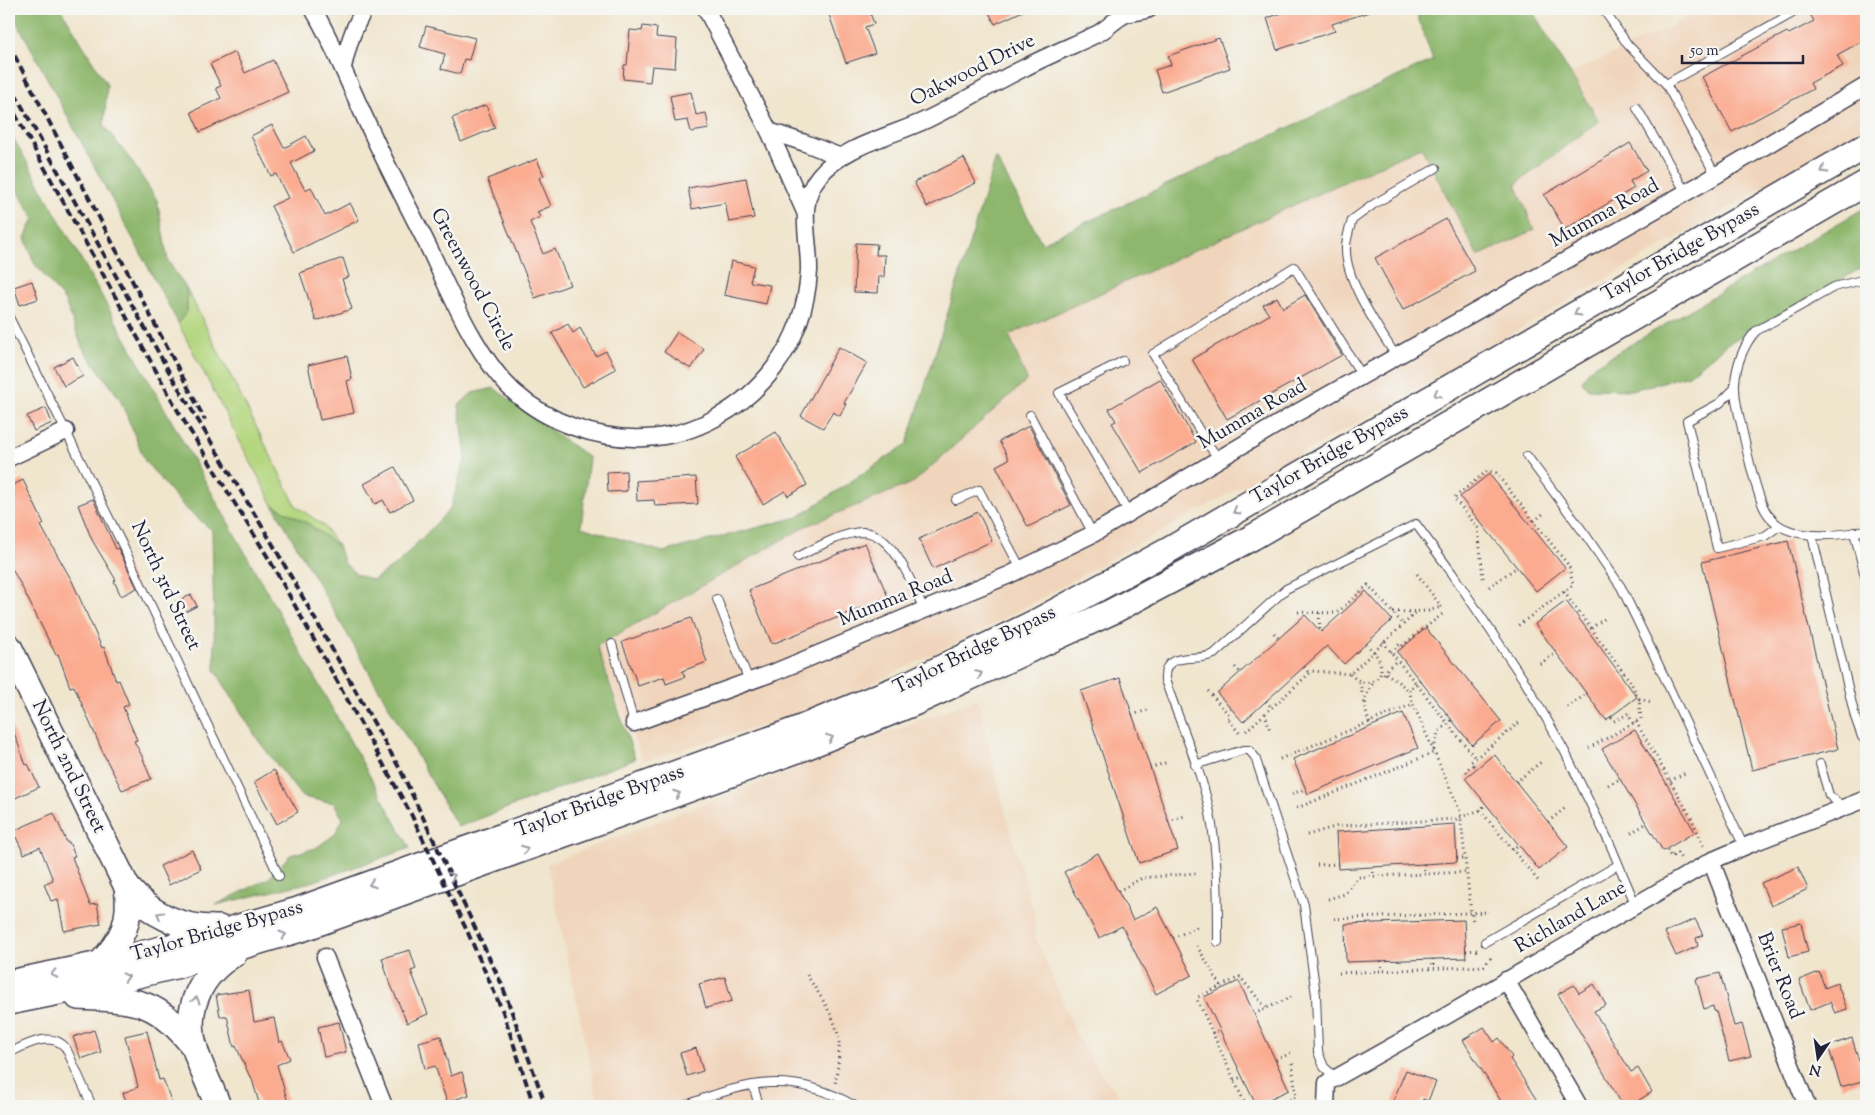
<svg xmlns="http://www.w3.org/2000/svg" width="1875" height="1115" font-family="'Sorts Mill Goudy',serif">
  <rect width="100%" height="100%" fill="#f6f6f2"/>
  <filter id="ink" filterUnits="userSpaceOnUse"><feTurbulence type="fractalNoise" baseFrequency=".02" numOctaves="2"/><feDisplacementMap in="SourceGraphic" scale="10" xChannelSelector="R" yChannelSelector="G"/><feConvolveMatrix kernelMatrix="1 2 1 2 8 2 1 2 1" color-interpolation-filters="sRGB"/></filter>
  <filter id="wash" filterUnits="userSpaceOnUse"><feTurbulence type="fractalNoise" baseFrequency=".0096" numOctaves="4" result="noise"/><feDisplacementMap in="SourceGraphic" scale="20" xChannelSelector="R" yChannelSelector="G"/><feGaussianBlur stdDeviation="1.12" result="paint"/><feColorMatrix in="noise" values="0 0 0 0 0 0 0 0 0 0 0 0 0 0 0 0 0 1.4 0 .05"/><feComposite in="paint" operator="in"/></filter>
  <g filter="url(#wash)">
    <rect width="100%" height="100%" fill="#f0e5cd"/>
    <g fill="#f0d5bc">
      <polygon points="1701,9 1866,9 1866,128 1385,407 983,630 826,706 643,761 595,643 986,411 1008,335 1672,26"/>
      <polygon points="978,698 1008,824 1035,916 1035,936 1077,1036 1103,1076 1119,1095 1145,1106 599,1106 547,864"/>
    </g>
    <polygon fill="#b3d67e" stroke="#6a7c5c" points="187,289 296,506 323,525 338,546 307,523 273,505 178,323 187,311"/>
    <g fill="#8eb76d" stroke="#586c54">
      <polygon points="10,9 61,9 107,85 104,126 130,159 157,200 168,261 186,288 187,311 178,323"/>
      <polygon points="1415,9 1531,9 1599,121 1516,184 1534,230 1478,256 1421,147 1009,335 1027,380 914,482 806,526 597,646 635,759 458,827 273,505 307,523 338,546 344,563 356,574 373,580 397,564 450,509 466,457 459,405 472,393 494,388 589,458 581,527 663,552 798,517 907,444 996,158 1042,243 1433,60"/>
      <polygon points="9,130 410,848 315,881 216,905 269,878 290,855 316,848 334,835 343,819 334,803 302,797 258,740 215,670 212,530 184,507 145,461 120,399 82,347 65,301 34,263 25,238 34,218 9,176"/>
      <polygon points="1866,207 1865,266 1727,344 1689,375 1632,390 1588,389 1582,381 1589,369"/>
    </g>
    <g id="blocks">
      <g fill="#fbab90">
        <polygon points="827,9 852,9 854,15 869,10 874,24 865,27 875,53 846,63"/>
        <polygon points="987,9 1027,9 995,24"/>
        <polygon points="1281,9 1372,9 1372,11 1332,24 1335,31 1277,50 1267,18 1282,13"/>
        <polygon points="1807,9 1866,9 1866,39 1837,55 1843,66 1810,83 1813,89 1732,132 1702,77 1787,32 1789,34 1814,21"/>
        <polygon points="426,26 475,38 469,60 464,59 460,74 441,69 445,54 420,47"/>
        <polygon points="643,26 657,28 656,37 677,39 675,68 652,66 650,82 623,79 624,65 627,65 630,30 642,31"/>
        <polygon points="1219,38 1230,68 1162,92 1155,70 1171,65 1168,56"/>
        <polygon points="235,52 245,73 273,60 288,92 200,132 191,112 221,98 216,88 221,86 210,64"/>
        <polygon points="691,92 696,115 706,113 709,129 691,132 688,120 675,122 670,96"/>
        <polygon points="486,105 495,128 461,142 452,118"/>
        <polygon points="272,125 284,148 306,136 314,151 291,163 305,190 311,187 325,216 350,203 359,220 294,252 271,206 288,198 276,174 271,176 251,136"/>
        <polygon points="1630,143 1647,171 1630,181 1634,188 1565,229 1544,195"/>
        <polygon points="964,158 976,183 927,207 914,182"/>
        <polygon points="537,159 544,176 539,178 551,206 537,212 540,217 530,222 543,254 555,249 570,285 535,298 487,179"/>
        <polygon points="746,178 754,218 729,222 725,203 692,209 688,188"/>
        <polygon points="1446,219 1475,271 1403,310 1375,258"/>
        <polygon points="856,243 877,244 876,255 885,255 884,277 879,276 878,293 854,292"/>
        <polygon points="343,258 349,277 342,279 352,309 316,321 300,273"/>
        <polygon points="731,261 754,266 750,282 770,285 766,304 724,295"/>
        <polygon points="32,281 38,299 20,305 14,287"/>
        <polygon points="1305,295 1342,355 1227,419 1192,359 1269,315 1263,305 1277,297 1283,308"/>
        <polygon points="568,324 573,333 580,328 596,356 606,351 616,369 583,387 552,333"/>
        <polygon points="677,332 704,349 691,369 664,352"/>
        <polygon points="839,347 867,363 844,403 846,404 840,416 833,412 823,428 801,416"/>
        <polygon points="347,356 352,379 347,381 354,413 320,420 308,365"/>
        <polygon points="73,357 83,376 64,386 54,367"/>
        <polygon points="1160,379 1196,442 1142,473 1112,423 1116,421 1109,409"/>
        <polygon points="46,408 52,423 34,431 27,416"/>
        <polygon points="1029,426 1071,505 1028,527 996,466 1009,459 999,441"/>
        <polygon points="776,432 807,485 788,496 785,491 763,504 735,457"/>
        <polygon points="395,467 413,500 390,512 383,500 375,504 364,484"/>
        <polygon points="626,471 627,491 608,492 607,472"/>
        <polygon points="1489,474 1565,568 1536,591 1460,497"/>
        <polygon points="696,477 698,504 655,506 654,500 637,501 636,481"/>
        <polygon points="23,480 44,524 41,526 72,581 102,648 104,647 116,681 119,680 129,704 123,707 137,740 134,741 142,756 151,779 122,790 104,755 74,686 70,687 58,654 56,655 23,589 9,563 9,487"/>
        <polygon points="93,499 116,549 118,548 137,588 121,596 114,581 116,580 92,540 78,505"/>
        <polygon points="978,512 992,541 933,569 919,539"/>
        <polygon points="1788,541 1838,749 1752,770 1702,562"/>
        <polygon points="865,543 888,597 772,644 749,590"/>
        <polygon points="1366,591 1392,620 1344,664 1327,646 1243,722 1217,693 1305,615 1321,632"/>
        <polygon points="191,595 197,606 181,614 175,602"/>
        <polygon points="1566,601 1637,697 1606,720 1535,624"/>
        <polygon points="691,618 707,662 682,671 685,677 666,684 664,677 638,686 622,642"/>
        <polygon points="1426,628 1501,721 1472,745 1397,652"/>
        <polygon points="1120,678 1178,850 1139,863 1081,691"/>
        <polygon points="1403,713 1418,748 1308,794 1293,759"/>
        <polygon points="10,722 26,765 28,764 39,787 9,801"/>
        <polygon points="1635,730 1695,832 1663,851 1602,749"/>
        <polygon points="1494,754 1568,847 1539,870 1465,778"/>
        <polygon points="274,770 298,812 277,824 254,782"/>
        <polygon points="54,813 67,843 69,842 75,856 72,857 90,905 97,904 101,924 64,931 58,899 51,901 44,884 53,880 40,847 24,854 13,831"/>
        <polygon points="1455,824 1457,862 1338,869 1336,832"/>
        <polygon points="192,850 201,869 169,885 160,866"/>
        <polygon points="1098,853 1133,920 1157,907 1192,975 1156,994 1122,926 1099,938 1064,872"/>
        <polygon points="1798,867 1808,889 1771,906 1761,883"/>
        <polygon points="1695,919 1703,935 1696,938 1698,946 1676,956 1665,932"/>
        <polygon points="1464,920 1466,958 1346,962 1345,924"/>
        <polygon points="1801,923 1808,952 1789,957 1782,927"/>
        <polygon points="410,950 416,969 411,971 428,1014 407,1023 388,978 382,958"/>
        <polygon points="1819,972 1825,988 1837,983 1847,1009 1835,1013 1830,1002 1810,1010 1799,980"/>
        <polygon points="1720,973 1734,1026 1742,1024 1751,1056 1729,1061 1716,1011 1714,1011 1713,1006 1704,1009 1696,979"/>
        <polygon points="725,977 732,1001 706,1008 699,984"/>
        <polygon points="1239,981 1289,1090 1256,1105 1204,997"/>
        <polygon points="1594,984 1606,1005 1594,1011 1631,1072 1638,1068 1652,1092 1639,1100 1643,1106 1623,1106 1558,994 1574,985 1579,993"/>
        <polygon points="249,990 254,1022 274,1018 279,1043 282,1041 290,1059 277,1065 289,1106 260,1106 251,1076 250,1077 236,1046 234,1047 227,1016 220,1016 216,995"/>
        <polygon points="339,1022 346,1052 324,1057 318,1027"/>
        <polygon points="1484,1027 1494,1042 1499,1038 1512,1057 1510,1059 1538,1102 1531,1106 1504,1106 1463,1040"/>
        <polygon points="94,1030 101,1052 81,1059 73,1037"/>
        <polygon points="147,1031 159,1080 163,1079 173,1106 128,1106 123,1093 138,1087 125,1036"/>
        <polygon points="441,1036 451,1076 462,1072 469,1095 447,1102 435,1066 425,1069 419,1042"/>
        <polygon points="1852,1038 1865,1080 1841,1087 1828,1046"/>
        <polygon points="696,1048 703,1071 687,1076 680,1053"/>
        <polygon points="1406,1070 1436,1082 1428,1101 1423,1099 1420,1106 1391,1106"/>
      </g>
    </g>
  </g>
  <g filter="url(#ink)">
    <use href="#blocks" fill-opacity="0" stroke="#413f51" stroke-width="1"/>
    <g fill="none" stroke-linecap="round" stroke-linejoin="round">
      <g stroke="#413f51" stroke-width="10">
        <g id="lane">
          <polyline points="1603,9 1628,45 1666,84 1716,176"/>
          <polyline points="1666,84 1800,9"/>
          <polyline points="1637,108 1686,193"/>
          <path d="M1866,279l-32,8 -78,44c-12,13 -20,34 -21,52 -1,14 3,28 6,41 6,28 12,56 22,82 3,7 8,13 14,18 22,16 64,12 89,6"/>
          <polyline points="9,317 121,542 279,876"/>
          <path d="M1397,358c-17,-28 -53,-78 -51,-111 0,-9 4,-19 6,-27l22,-16 62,-36"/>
          <polyline points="1123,361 1059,393 1129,513"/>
          <polyline points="1735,388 1720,403 1687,421 1717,548 1765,536 1779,526"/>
          <polyline points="1030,415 1093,534"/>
          <polyline points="1527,456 1587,537 1621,587 1653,653 1744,847"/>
          <polyline points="1219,459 1207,443 1153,354 1294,267 1363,377"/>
          <polyline points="956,500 979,490 1021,569"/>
          <polyline points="1854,532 1866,580"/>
          <polyline points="1812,535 1855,717 1862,737 1866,740"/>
          <path d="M798,557c17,-9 45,-25 65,-25 31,1 50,54 61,78"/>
          <polyline points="717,599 749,681"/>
          <polyline points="612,644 634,723"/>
          <polyline points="1820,764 1829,795 1844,808"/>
          <polyline points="1195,765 1243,750 1249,750 1255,757 1304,905 1316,995 1318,1052 1324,1067 1336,1078"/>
          <path d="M1218,942c0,-43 0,-86 -8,-129 -9,-44 -30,-90 -45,-133 -2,-31 31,-17 49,-26l72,-65 130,-65 36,49 73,109 25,43 15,27 45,92 26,62"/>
          <polyline points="1485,942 1618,865"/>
          <path d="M9,1053c16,-8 42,-23 57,-5l26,58"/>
          <polyline points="753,1085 759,1106"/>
          <path d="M684,1106c63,-25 109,-36 171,0"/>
        </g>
      </g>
      <g stroke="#413f51" stroke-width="19">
        <g id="street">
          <path d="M313,9c23,39 39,83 59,124 18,40 39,78 58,117 21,45 47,107 83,141 35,32 85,49 132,47 50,-2 99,-30 129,-70 21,-28 33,-62 35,-97 1,-32 -13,-67 10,-95 27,-32 72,-39 109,-57 33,-16 65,-36 98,-52 23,-12 48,-22 71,-33 10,-5 17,-14 27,-19 7,-3 17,-3 25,-6"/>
          <polyline points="706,9 769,131 805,143 841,157"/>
          <path d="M343,67c5,-21 10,-40 22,-58"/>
          <polyline points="769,131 805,212"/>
          <polyline points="9,458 66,431"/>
          <polyline points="634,723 775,672 924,610 1009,575 1093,534 1293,415 1708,180 1866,86"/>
          <polyline points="1711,861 1807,1106"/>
          <polyline points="325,957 384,1106"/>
          <polyline points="1506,980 1579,1106"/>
          <polyline points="1326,1106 1327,1083 1446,1016 1711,861 1753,843 1866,799"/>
        </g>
      </g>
      <g stroke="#413f51" stroke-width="28">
        <g id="primary">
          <path d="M9,647l118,240c24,29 54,42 92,41"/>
          <path d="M100,964c23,-25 32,-43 27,-77"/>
          <polyline points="9,983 100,964 170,947 298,910 796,730 906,685 1038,621 1169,550 1866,146"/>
          <path d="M78,997c58,3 78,1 117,51"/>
          <polyline points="9,1002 104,983 175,966 304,928 803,748 914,703 1111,612 1253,537 1866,183"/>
          <path d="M218,1106c-7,-19 -17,-37 -23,-57 -12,-39 5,-75 39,-95"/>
        </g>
      </g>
      <g stroke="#413f51" stroke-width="3" stroke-dasharray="1 4" stroke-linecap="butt">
        <polyline points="1534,521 1543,514"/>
        <polyline points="1417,574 1443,609"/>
        <polyline points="1483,578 1478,528 1454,498 1487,471 1496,473 1569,566 1573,585 1516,627"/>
        <polyline points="1489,587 1517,567"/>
        <polyline points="1564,592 1630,681 1639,699 1641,719 1589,748"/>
        <polyline points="1298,612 1337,613 1368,585 1403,624"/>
        <polyline points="1393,612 1428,611 1441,607"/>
        <polyline points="1319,613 1320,631"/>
        <polyline points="1591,628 1607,617"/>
        <polyline points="1274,633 1278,638"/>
        <polyline points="1383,642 1476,759"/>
        <polyline points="1391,652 1400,644 1402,646 1445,612"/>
        <polyline points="1540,664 1556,653"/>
        <polyline points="1235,667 1240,672"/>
        <polyline points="1304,667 1309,673"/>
        <polyline points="1386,673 1409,690"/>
        <path d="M1350,674c9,9 20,13 30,1 4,-14 -5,-22 -14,-31"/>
        <polyline points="1384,674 1389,667 1397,661"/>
        <polyline points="1420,680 1409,690 1413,704 1460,811 1471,913 1473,921"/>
        <polyline points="1360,682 1364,703"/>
        <polyline points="1208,691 1230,716 1227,718 1240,734"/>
        <polyline points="1639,699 1652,702"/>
        <polyline points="1266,701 1271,707"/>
        <polyline points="1567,707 1587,694"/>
        <polyline points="1265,713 1270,731"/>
        <polyline points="1132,715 1151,709"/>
        <polyline points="1611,717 1614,721 1628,714 1633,723"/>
        <polyline points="1636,722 1691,817 1704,848"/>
        <path d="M1370,723c-7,-14 -6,-30 5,-42"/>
        <polyline points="1246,731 1312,671 1350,674 1418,611"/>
        <polyline points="1280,759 1413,704"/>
        <polyline points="1150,768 1168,762"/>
        <polyline points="1467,772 1466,770 1473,765 1471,762 1520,722"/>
        <polyline points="1670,781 1685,773"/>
        <polyline points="1516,782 1541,762"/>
        <polyline points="1608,785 1620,779"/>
        <polyline points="1292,794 1305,789"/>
        <polyline points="1297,808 1433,753 1438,732 1452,720"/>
        <polyline points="1480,810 1540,883"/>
        <polyline points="1168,821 1185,816"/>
        <polyline points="1548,822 1565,808"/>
        <polyline points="1631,833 1647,823"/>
        <polyline points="1307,835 1338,826 1456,819 1480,810 1486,804"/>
        <polyline points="1512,850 1519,844"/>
        <polyline points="1667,850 1671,857 1677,853 1682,860"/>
        <polyline points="1457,858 1466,858"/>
        <polyline points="1424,864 1425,873"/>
        <polyline points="1317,865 1338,864"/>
        <polyline points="1373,867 1373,876"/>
        <polyline points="1118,891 1142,878 1196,873"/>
        <polyline points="1328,899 1345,894 1358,877 1467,872"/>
        <polyline points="1334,919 1489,912"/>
        <polyline points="1173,938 1197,927"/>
        <polyline points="1197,946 1221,986"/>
        <polyline points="1466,951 1478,950"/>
        <polyline points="1433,959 1433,968"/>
        <polyline points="1381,961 1382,970"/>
        <polyline points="1339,973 1484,966 1492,956"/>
        <path d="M807,975c12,20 30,43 32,67 1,15 -2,29 -4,43"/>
        <polyline points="1254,1014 1293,996"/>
        <polyline points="1212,1033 1220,1030"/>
        <polyline points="1276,1060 1293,1052"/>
        <polyline points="1234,1080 1242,1077"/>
        <polyline points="1246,1106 1198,1001 1198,997 1240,977 1266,1008"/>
        <polyline points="1276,1106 1296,1097 1292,1063"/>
      </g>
      <use href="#lane" stroke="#fff" stroke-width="8"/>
      <use href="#street" stroke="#fff" stroke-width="16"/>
      <use href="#primary" stroke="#fff" stroke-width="25"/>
      <g stroke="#22223b" stroke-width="4" stroke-dasharray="8 4" stroke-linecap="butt">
        <polyline points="9,45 205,420"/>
        <polyline points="9,83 172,377 272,543 401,771 502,985 546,1106"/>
        <polyline points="9,103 178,411 269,559 411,814 468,933 503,1012 534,1106"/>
      </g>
    </g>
    <defs><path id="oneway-chevron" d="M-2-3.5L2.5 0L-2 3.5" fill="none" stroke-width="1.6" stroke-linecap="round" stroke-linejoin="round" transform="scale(1.25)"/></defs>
    <g stroke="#9c9ca7">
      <use href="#oneway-chevron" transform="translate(1824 170) rotate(150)"/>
      <use href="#oneway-chevron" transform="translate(1577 313) rotate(150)"/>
      <use href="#oneway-chevron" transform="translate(1437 394) rotate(150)"/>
      <use href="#oneway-chevron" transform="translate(1236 511) rotate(150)"/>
      <use href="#oneway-chevron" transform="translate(979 674) rotate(-25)"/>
      <use href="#oneway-chevron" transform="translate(830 738) rotate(-21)"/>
      <use href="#oneway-chevron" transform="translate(677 794) rotate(-20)"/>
      <use href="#oneway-chevron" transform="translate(525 849) rotate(-20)"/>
      <use href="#oneway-chevron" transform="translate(452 876) rotate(-20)"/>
      <use href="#oneway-chevron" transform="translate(372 884) rotate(160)"/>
      <use href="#oneway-chevron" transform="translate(160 915) rotate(-151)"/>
      <use href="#oneway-chevron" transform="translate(283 935) rotate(-17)"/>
      <use href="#oneway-chevron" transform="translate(54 974) rotate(168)"/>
      <use href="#oneway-chevron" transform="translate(126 977) rotate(-14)"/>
      <use href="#oneway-chevron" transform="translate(196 1000) rotate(-74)"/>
    </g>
  </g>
  <g text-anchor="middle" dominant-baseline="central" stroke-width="5" stroke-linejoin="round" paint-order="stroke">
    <g font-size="20" fill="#22223b" stroke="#f6f6f2">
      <text transform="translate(973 71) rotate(-27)">Oakwood Drive</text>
      <text transform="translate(1605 214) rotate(-29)">Mumma Road</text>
      <text transform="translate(1681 253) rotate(-30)">Taylor Bridge Bypass</text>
      <text transform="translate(472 280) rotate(62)">Greenwood Circle</text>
      <text transform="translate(1253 415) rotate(-30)">Mumma Road</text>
      <text transform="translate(1330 456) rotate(-30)">Taylor Bridge Bypass</text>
      <text transform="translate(165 586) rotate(65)">North 3rd Street</text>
      <text transform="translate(896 599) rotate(-22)">Mumma Road</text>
      <text transform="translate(975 651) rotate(-26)">Taylor Bridge Bypass</text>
      <text transform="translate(68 767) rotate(64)">North 2nd Street</text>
      <text transform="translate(600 802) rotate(-20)">Taylor Bridge Bypass</text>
      <text transform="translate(1571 918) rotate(-30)">Richland Lane</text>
      <text transform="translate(217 932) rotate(-16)">Taylor Bridge Bypass</text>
      <text transform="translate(1779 976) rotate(68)">Brier Road</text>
    </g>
  </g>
  <rect width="1875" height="1115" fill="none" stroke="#f6f6f2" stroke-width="30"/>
  <g transform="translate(1818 1058) rotate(193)" stroke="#f6f6f2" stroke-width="4" paint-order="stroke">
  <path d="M0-4L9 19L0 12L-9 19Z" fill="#22223b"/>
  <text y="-8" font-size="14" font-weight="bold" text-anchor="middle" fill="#22223b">N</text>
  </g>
  <path d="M1682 55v8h121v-8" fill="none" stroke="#22223b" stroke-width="2.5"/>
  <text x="1690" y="55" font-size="15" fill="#22223b" stroke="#f6f6f2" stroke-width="4" paint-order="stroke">50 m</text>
</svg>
